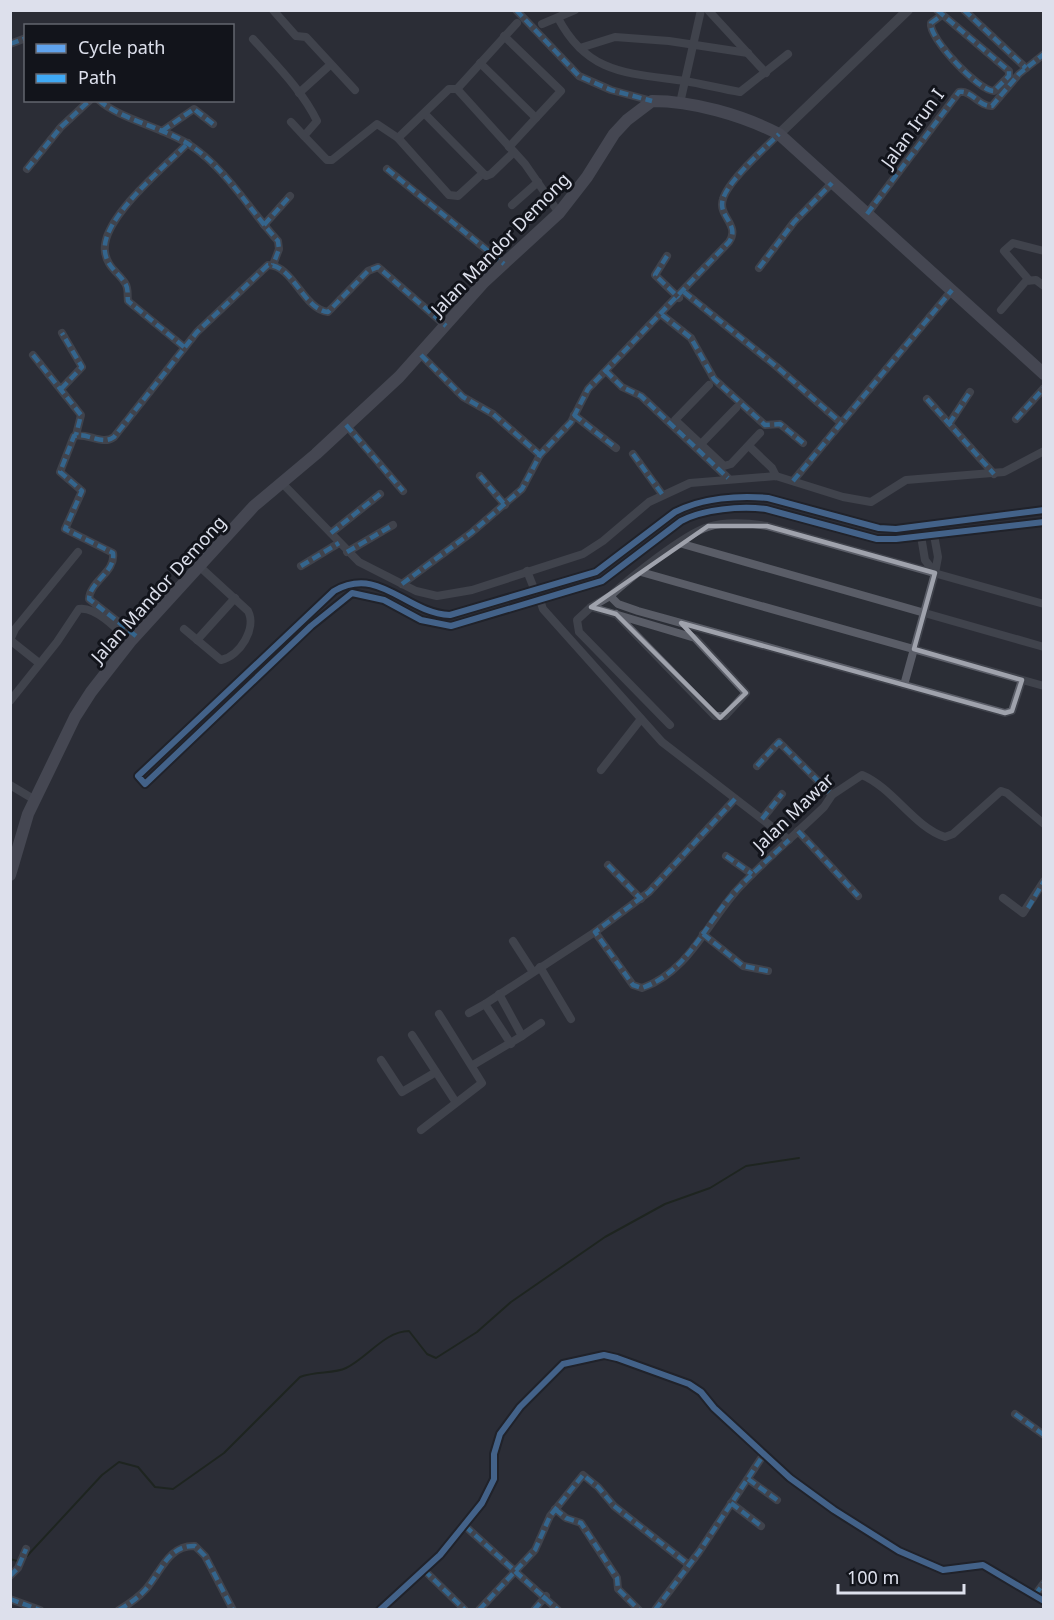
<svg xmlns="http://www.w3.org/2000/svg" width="1054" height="1620" font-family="'Noto Sans',sans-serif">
  <rect width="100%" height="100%" fill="#2b2e36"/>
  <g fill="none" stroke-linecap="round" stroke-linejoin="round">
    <g stroke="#0e1a06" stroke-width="2">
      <path d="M27,1556l75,-81 17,-13 19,5 17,20 18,2 51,-36 76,-76c16,-6 34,-3 46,-9 21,-10 39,-37 63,-37l18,23 9,4 41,-26 34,-30 94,-65 60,-33 45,-16 36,-22 53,-8"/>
      <polyline points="10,1559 17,1561"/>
    </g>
    <g stroke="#5a5d67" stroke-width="8">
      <polyline points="273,10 296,36 306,37 355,90"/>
      <polyline points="516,10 579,76 611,90 652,101"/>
      <polyline points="708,10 766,73"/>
      <path d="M937,10l72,61v5l-15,15c-14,1 -66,-53 -63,-68l11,-8"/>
      <polyline points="964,10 1026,68"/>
      <path d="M558,18c30,57 70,55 127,63 18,3 37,8 55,11l48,-38"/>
      <polyline points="542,24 575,10"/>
      <polyline points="504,36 561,91 509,147"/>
      <path d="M253,39c23,26 49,51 64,82l-13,15 23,24h5l45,-36 21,14 51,57 9,1 24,-22"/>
      <polyline points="10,44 26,38"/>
      <polyline points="580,48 615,37 669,41 748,53"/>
      <polyline points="480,63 536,118"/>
      <polyline points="457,89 517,23"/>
      <polyline points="299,93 330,65"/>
      <path d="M99,100c20,19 66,28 91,45 36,24 59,64 88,96l1,8 -6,16"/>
      <polyline points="680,103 701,10"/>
      <polyline points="425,114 486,176 491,174 514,152"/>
      <polyline points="291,122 304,136"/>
      <polyline points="162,131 194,109 213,124"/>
      <polyline points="398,138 449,89 457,89 525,164 559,213"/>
      <polyline points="27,169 61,127 90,100"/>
      <polyline points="387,169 504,264"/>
      <polyline points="512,205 538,182"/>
      <path d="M867,214l92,-122c13,-2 20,15 33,14l27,-32 25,-20"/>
      <polyline points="264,225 290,196"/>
      <polyline points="667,256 655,275 679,298"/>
      <polyline points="759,268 794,222 832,183"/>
      <polyline points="1029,280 1004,251 1013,243 1044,251"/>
      <polyline points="684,292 777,367 840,422"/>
      <polyline points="1001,310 1026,281 1036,280 1044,286"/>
      <polyline points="662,315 691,338 714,379 765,425 780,424 803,443"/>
      <path d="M184,347l-56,-46c-1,-6 1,-12 -3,-18 -7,-11 -18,-16 -20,-31 -5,-33 60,-85 83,-109"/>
      <polyline points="33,355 81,415 76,435"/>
      <polyline points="421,355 463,397 493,414 540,455"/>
      <polyline points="606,371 622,387 641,396 728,478"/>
      <polyline points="709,385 675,420 724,466 731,464 760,433"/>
      <polyline points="61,389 82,367 62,333"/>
      <polyline points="927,399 994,474"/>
      <polyline points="574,415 616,448"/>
      <polyline points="1016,419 1044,388"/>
      <polyline points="949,424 970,392"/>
      <polyline points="346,425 403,491"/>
      <polyline points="701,444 736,408"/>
      <polyline points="749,446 772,468 776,476"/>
      <polyline points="633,454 662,494"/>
      <polyline points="480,476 505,505"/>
      <polyline points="793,481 952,290"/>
      <polyline points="281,482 359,562 416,591 437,596 472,590 583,554 603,541 649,502 690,483 776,476 843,497 871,502 906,480 1004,472 1044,451"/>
      <path d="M1044,510l-148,19 -17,-1 -111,-30c-29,-3 -66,0 -93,14l-79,60 -146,43c-45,-2 -70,-50 -116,-24l-196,185 7,8 166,-158 41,-33 32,7 37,20 30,6 151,-45 79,-60c23,-12 59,-15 85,-12l111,30h19l148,-17"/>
      <polyline points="331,533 380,494"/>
      <polyline points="921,536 925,560 935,573"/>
      <polyline points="679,543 1044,647"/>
      <polyline points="347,552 393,525"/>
      <polyline points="301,566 339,543"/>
      <polyline points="527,571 535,591"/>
      <polyline points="641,572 1044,686"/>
      <path d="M402,584l69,-51 51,-44 18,-34 31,-33 17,-33 141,-147c12,-17 -12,-26 -6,-43 5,-18 42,-51 56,-65"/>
      <polyline points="540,600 543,609 662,742 789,840"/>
      <polyline points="591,607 610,596"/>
      <polyline points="616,614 715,716 725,716 746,693 695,638 591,607 577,620 579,632 670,725"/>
      <path d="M184,629l37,31c19,-4 36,-32 27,-49l-49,-45"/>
      <path d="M136,636l-47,-37c1,-18 27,-27 24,-46l-48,-24 17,-38 -22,-19 14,-36c13,-4 28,10 40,1l83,-105 71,-67c25,0 35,44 60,47l40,-41 10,-4 68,59"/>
      <polyline points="10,640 15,629 78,552"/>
      <polyline points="10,640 39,663"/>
      <polyline points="197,640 235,598"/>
      <path d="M1022,680l-10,31 -7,2 -367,-102 -20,-7 -8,-8c19,-17 74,-62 98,-69 18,-6 41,-4 59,-1l277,78"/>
      <polyline points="904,685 935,573 938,557 934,535"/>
      <path d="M10,701l47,-59 22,-33c17,-3 40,22 51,33"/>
      <polyline points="757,766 779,742 832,795"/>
      <polyline points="601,770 641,719"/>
      <polyline points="10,785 35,800"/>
      <polyline points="762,819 782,794"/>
      <polyline points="798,831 858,896"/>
      <polyline points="726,856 752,874"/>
      <polyline points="608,865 641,899"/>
      <polyline points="1003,898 1023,913 1044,881"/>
      <path d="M595,932l38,53 9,3c46,-16 64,-63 95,-98 27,-29 58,-55 87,-83l8,-12 30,-20c31,13 53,53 83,62l8,-3 48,-43 6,2 37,31"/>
      <polyline points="703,934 743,966 768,971"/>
      <polyline points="513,941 533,972"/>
      <polyline points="540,967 571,1019"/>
      <polyline points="469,1013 485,1004"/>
      <polyline points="412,1035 455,1101"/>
      <polyline points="522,1036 541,1023"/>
      <polyline points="511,1044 485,1004 595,932 649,892 735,799"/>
      <polyline points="381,1060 402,1092 436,1072"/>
      <polyline points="473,1065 522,1036 499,994"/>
      <polyline points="421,1130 482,1083 439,1014"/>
      <polyline points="1015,1414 1044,1435"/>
      <polyline points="748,1479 777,1500"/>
      <polyline points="731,1503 761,1526"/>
      <polyline points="555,1509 566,1518 581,1523 617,1578 618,1589 639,1610"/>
      <polyline points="465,1526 558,1610"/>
      <polyline points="424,1570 465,1610"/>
      <polyline points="10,1576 18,1568 26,1549"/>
      <polyline points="1035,1595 1044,1583"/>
      <polyline points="10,1599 40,1610"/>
      <path d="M119,1610c10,-6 19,-12 27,-21 15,-17 22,-44 49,-43l10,10 28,54"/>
      <polyline points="380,1610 440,1555 482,1503 494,1479 494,1454 500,1434 520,1407 563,1364 604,1355 617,1358 689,1384 701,1392 714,1408 790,1478 834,1510 899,1551 943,1570 983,1565 1044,1601"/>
      <polyline points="479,1610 535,1550 550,1516 583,1475 598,1487 614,1506 689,1565"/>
      <polyline points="534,1610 546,1596"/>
      <polyline points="655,1610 699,1552 764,1454"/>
    </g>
    <polyline stroke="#5a5d67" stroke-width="10" points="779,134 908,10"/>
    <path stroke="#646774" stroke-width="12" d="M10,875l18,-61 47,-97 16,-25 39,-50 124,-136 62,-52 83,-77 85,-95 75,-69 28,-36 27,-43 13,-14 25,-19c41,0 90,14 127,33l265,240"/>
    <g stroke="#3fa9f5" stroke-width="4.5" stroke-dasharray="9 4.5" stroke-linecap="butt">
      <polyline points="516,10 579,76 611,90 652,101"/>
      <polyline points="907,10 907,11"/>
      <path d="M937,10l72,61v5l-15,15c-14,1 -66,-53 -63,-68l11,-8"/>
      <polyline points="964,10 1026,68"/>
      <polyline points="10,44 26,38"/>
      <path d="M99,100c20,19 66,28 91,45 36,24 59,64 88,96l1,8 -6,16"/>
      <polyline points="162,131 194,109 213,124"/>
      <polyline points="27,169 61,127 90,100"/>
      <polyline points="387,169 504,264"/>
      <path d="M867,214l92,-122c13,-2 20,15 33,14l27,-32 25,-20"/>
      <polyline points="264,225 290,196"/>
      <polyline points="667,256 655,275 679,298"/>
      <polyline points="759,268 794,222 832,183"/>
      <polyline points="684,292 777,367 840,422"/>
      <polyline points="662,315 691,338 714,379 765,425 780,424 803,443"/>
      <path d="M184,347l-56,-46c-1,-6 1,-12 -3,-18 -7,-11 -18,-16 -20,-31 -5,-33 60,-85 83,-109"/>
      <polyline points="33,355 81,415 76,435"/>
      <polyline points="421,355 463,397 493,414 540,455"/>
      <polyline points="606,371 622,387 641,396 728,478"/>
      <polyline points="61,389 82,367 62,333"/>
      <polyline points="927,399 994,474"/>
      <polyline points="574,415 616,448"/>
      <polyline points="1016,419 1044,388"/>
      <polyline points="949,424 970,392"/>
      <polyline points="346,425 403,491"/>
      <polyline points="633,454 662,494"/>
      <polyline points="480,476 505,505"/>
      <polyline points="793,481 952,290"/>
      <polyline points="331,533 380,494"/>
      <polyline points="347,552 393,525"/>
      <polyline points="301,566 339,543"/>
      <path d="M402,584l69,-51 51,-44 18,-34 31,-33 17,-33 141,-147c12,-17 -12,-26 -6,-43 5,-18 42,-51 56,-65"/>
      <path d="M136,636l-47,-37c1,-18 27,-27 24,-46l-48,-24 17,-38 -22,-19 14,-36c13,-4 28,10 40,1l83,-105 71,-67c25,0 35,44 60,47l40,-41 10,-4 68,59"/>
      <polyline points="757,766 779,742 832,795"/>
      <path d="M735,799l-86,93 -54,40 38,53 9,3c42,-15 58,-54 85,-87 18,-22 41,-41 62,-61"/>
      <polyline points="762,819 782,794"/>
      <polyline points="798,831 858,896"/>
      <polyline points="726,856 752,874"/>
      <polyline points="608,865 641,899"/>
      <polyline points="1028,908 1044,881"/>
      <polyline points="703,934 743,966 768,971"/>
      <polyline points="1015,1414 1044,1435"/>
      <polyline points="748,1479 777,1500"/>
      <polyline points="731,1503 761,1526"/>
      <polyline points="555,1509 566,1518 581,1523 617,1578 618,1589 639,1610"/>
      <polyline points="465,1526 558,1610"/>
      <polyline points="424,1570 465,1610"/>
      <polyline points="10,1576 18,1568 26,1549"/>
      <polyline points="1035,1595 1044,1583"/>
      <polyline points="10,1599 40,1610"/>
      <path d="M119,1610c10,-6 19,-12 27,-21 15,-17 22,-44 49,-43l10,10 28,54"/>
      <polyline points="479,1610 535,1550 550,1516 583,1475 598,1487 614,1506 689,1565"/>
      <polyline points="534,1610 546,1596"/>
      <polyline points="655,1610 699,1552 764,1454"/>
    </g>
    <g stroke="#12141b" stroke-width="10">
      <g id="cycleway">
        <path d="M1044,510l-148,19 -17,-1 -111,-30c-29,-3 -66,0 -93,14l-79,60 -146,43c-45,-2 -70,-50 -116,-24l-196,185 7,8 166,-158 41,-33 32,7 37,20 30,6 151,-45 79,-60c23,-12 59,-15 85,-12l111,30h19l148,-17"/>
        <polyline points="380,1610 440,1555 482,1503 494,1479 494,1454 500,1434 520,1407 563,1364 604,1355 617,1358 689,1384 701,1392 714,1408 790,1478 834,1510 899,1551 943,1570 983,1565 1044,1601"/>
      </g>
    </g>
    <use href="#cycleway" stroke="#60a3ed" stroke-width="6"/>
  </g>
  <path d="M0 0H1054V1620H0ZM708,526h59l168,47 -21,76 108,31 -10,31 -7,2 -324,-90 65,70 -26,25 -104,-104 -25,-7z" fill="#2b2e36" fill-opacity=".55" fill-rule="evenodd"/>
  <path fill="none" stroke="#9fa2ac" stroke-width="4.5" stroke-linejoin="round" d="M708,526h59l168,47 -21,76 108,31 -10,31 -7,2 -324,-90 65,70 -26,25 -104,-104 -25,-7z"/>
  <g text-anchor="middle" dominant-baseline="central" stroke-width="6" stroke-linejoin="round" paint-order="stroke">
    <g font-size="18" fill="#dde0ec" stroke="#12141b">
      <text transform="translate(912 128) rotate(-54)">Jalan Irun I</text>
      <text transform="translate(500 244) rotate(-46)">Jalan Mandor Demong</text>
      <text transform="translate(158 589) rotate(-48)">Jalan Mandor Demong</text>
      <text transform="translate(793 812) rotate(-44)">Jalan Mawar</text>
    </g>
  </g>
  <rect width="1054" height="1620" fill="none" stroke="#dde0ec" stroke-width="24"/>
  <rect x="24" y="24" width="210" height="78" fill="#12141b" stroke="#63666f" stroke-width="1.5"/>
  <rect x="36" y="44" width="30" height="9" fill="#60a3ed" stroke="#63666f" stroke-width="1.5"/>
  <text x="78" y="54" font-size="18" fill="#dde0ec">Cycle path</text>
  <rect x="36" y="74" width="30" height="9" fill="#3fa9f5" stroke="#63666f" stroke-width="1.5"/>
  <text x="78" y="84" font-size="18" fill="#dde0ec">Path</text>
  <path d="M838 1584v9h126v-9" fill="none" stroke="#dde0ec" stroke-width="3"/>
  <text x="847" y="1584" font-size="18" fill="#dde0ec" stroke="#12141b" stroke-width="4.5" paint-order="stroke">100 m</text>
</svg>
